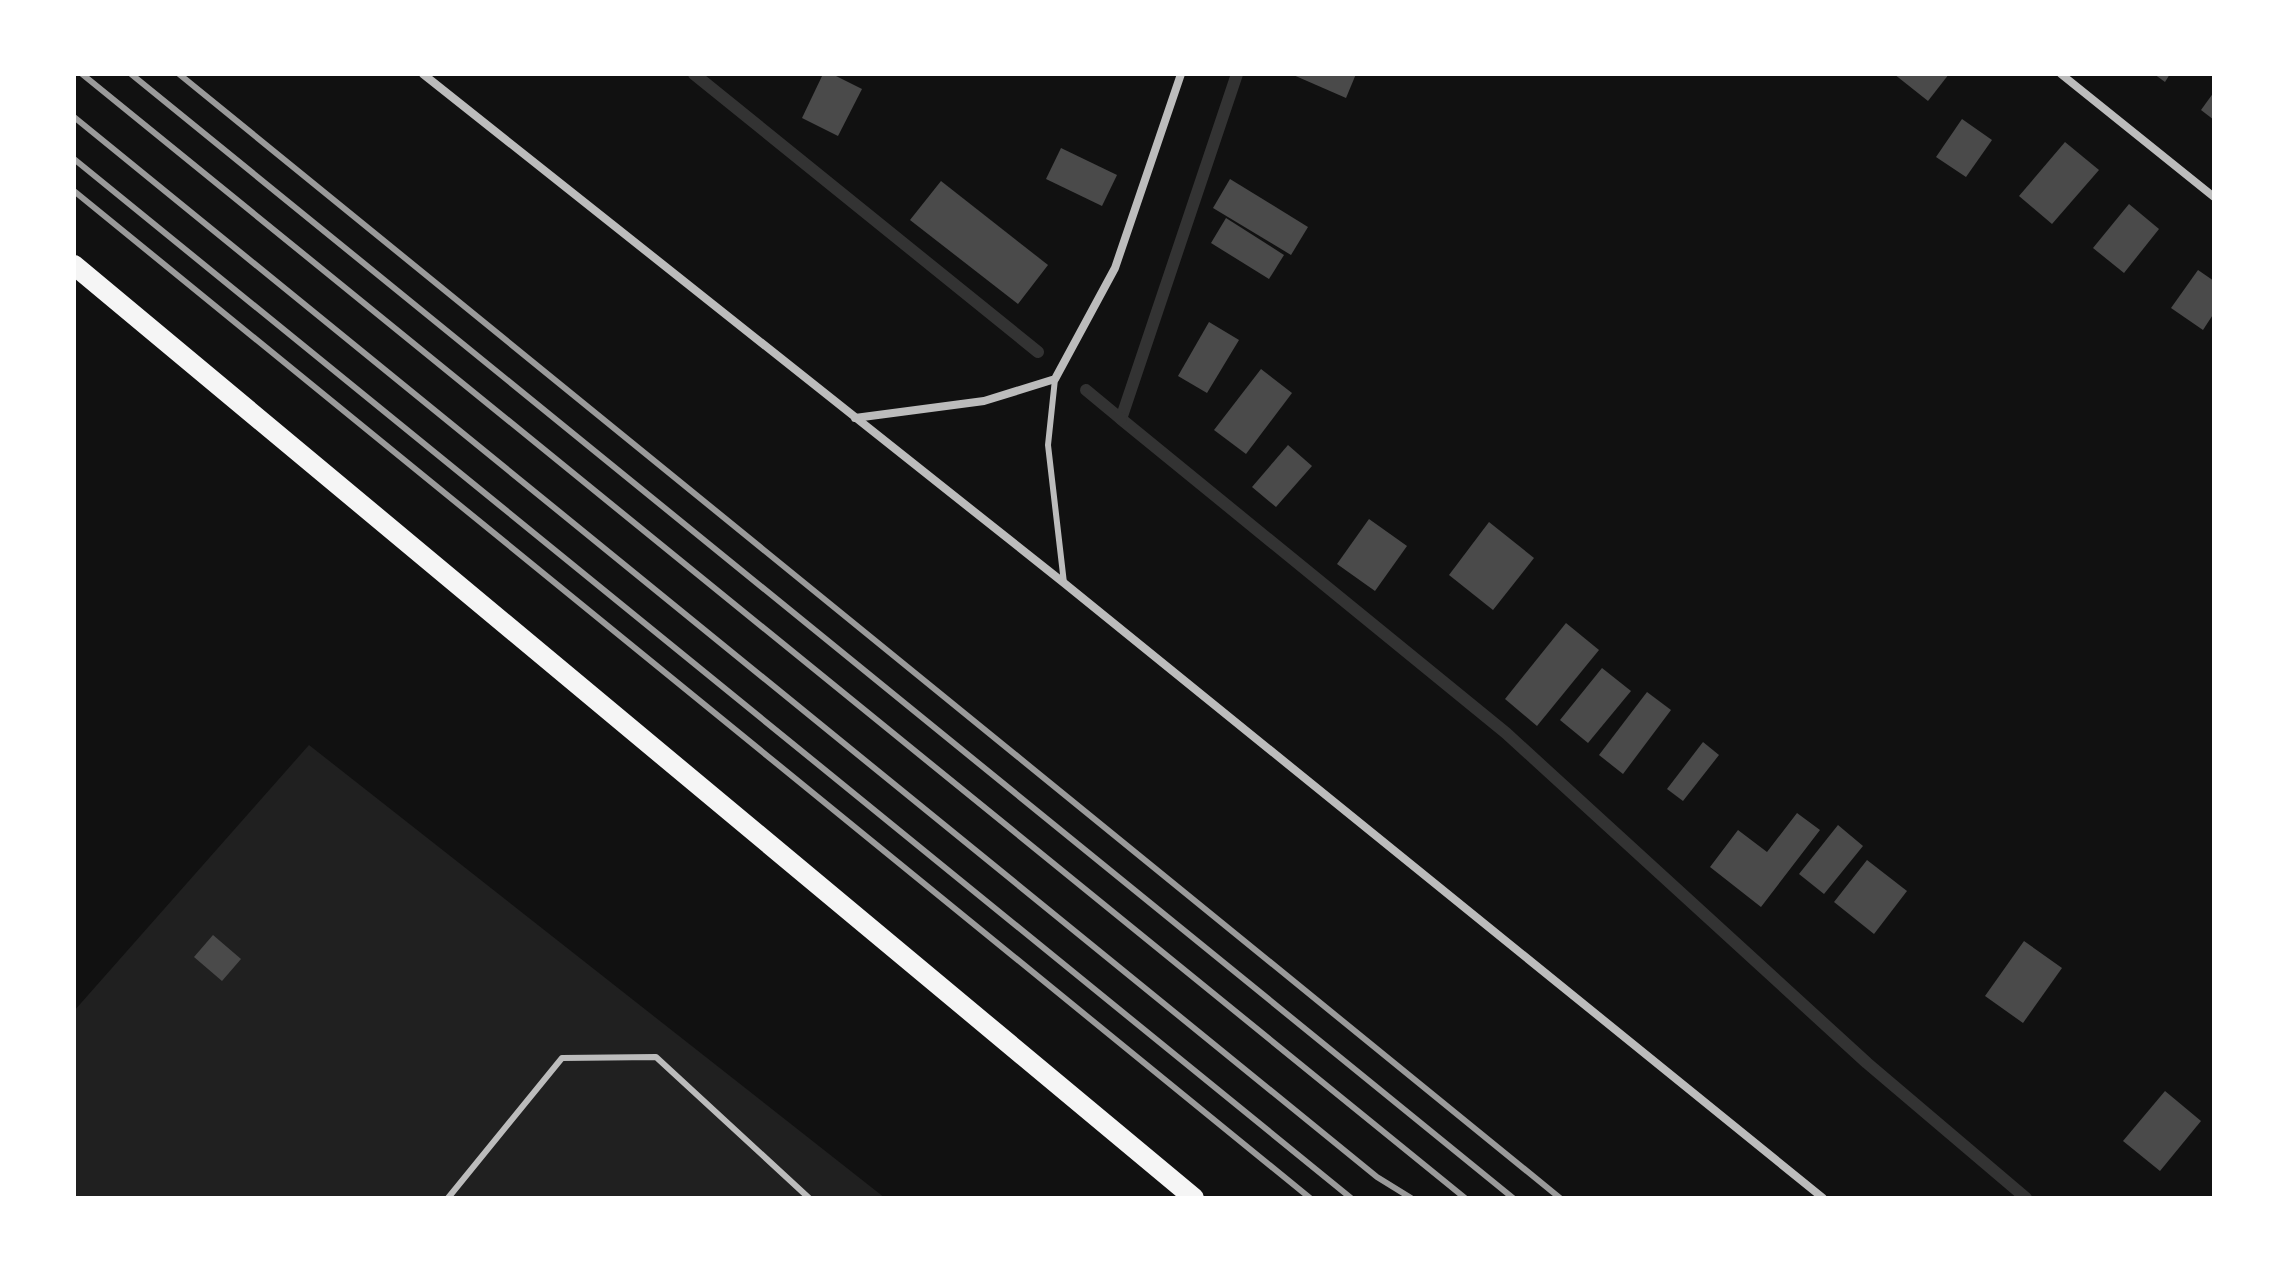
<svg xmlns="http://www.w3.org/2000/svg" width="2288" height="1272" font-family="'PT Sans Narrow',sans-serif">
  <rect width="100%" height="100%" fill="#111"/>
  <polygon fill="#202020" points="309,745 885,1198 74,1198 74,1011"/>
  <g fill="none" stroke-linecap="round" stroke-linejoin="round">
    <g stroke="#333" stroke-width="12">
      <polyline points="694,74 1038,352"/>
      <polyline points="1237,74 1121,419 1506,733 1867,1063 2026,1198"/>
      <polyline points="1086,390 1121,419"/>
    </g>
  </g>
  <g fill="#4a4a4a">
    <polygon points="823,74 832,74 862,89 838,136 802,118"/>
    <polygon points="1291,74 1356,74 1346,98"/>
    <polygon points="1894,74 1949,74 1928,101"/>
    <polygon points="2154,74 2170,74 2165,82"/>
    <polygon points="2214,92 2214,120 2201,110"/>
    <polygon points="1962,119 1992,140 1966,177 1936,157"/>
    <polygon points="2065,142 2099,170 2052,224 2019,196"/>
    <polygon points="1061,148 1117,175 1102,206 1046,179"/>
    <polygon points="1230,179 1308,227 1291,255 1213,208"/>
    <polygon points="941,181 1048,265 1018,304 910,220"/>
    <polygon points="2129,204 2159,229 2124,273 2093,248"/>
    <polygon points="1226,218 1284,255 1269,279 1211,243"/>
    <polygon points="2198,270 2214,281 2214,313 2203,330 2171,308"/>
    <polygon points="1209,322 1239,340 1207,393 1178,376"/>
    <polygon points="1261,369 1292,393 1246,454 1214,430"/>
    <polygon points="1288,445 1312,466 1276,507 1252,487"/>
    <polygon points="1369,519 1407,546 1375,591 1337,564"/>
    <polygon points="1489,522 1534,558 1493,610 1449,575"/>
    <polygon points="1566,623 1599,650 1537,726 1505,699"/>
    <polygon points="1602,668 1631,691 1588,743 1560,720"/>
    <polygon points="1647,692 1671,710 1623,774 1599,755"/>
    <polygon points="1703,742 1719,755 1683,801 1667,789"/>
    <polygon points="1797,813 1820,830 1761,907 1710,867 1738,830 1767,852"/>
    <polygon points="1838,825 1863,846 1824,894 1799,874"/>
    <polygon points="1867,860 1907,891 1874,934 1834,902"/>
    <polygon points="213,935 241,959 222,981 194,957"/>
    <polygon points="2024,941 2062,968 2023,1023 1985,996"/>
    <polygon points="2165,1091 2201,1121 2160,1171 2123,1141"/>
  </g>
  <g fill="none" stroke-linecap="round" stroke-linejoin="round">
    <g stroke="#bcbcbc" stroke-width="6">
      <polyline points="1055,379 1048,445 1064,583"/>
      <polyline points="448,1198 562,1058 656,1057 809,1198"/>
    </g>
    <g stroke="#bcbcbc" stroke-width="8">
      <polyline points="423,74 1064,583 1823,1198"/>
      <polyline points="2061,74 2214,197"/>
      <polyline points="855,418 984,401 1055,379 1115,268 1181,74"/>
    </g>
    <polyline stroke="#f5f5f5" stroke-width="20" points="74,265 1194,1198"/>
    <g stroke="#9a9a9a" stroke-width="6">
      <polyline points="82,74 1465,1198"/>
      <polyline points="131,74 1513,1198"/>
      <polyline points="179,74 1560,1198"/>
      <polyline points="74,117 1377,1177 1411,1198"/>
      <polyline points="74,159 1351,1198"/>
      <polyline points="74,191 1310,1198"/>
    </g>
  </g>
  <rect width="2288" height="1272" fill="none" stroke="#ffffff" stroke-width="152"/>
</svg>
